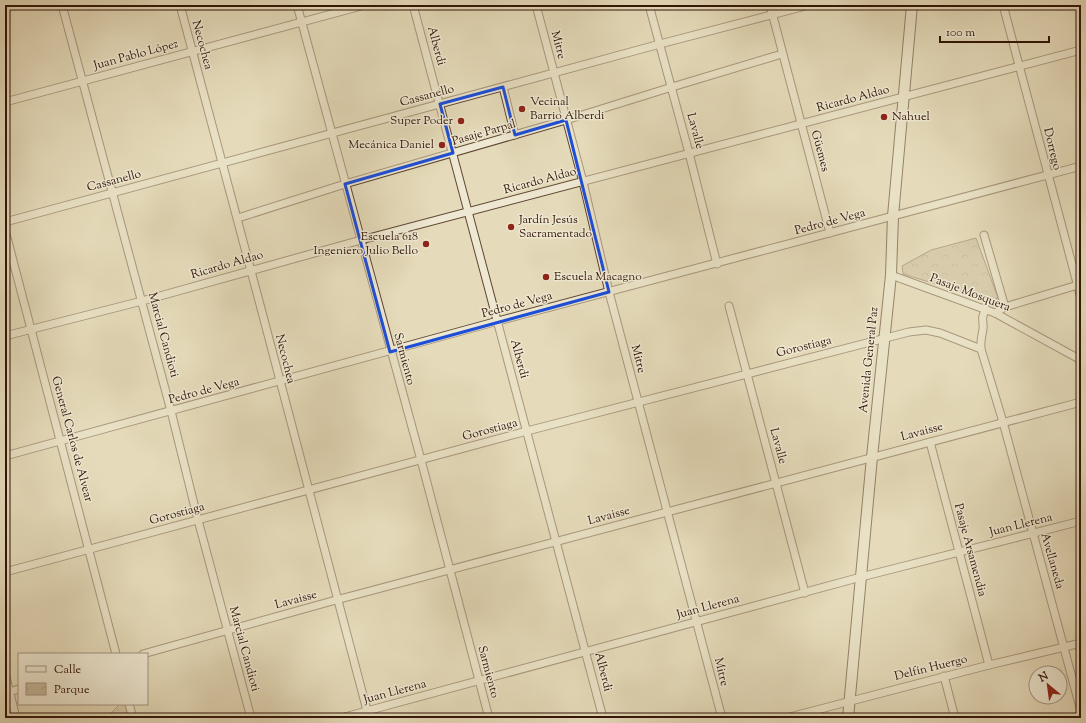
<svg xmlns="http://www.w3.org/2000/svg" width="1086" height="723" font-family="'Sorts Mill Goudy',serif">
  <defs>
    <pattern id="grass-dots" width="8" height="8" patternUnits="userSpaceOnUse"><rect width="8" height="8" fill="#c6b99c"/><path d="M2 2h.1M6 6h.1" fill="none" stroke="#ab9e85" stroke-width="1.8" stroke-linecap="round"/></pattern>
    <pattern id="park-crowns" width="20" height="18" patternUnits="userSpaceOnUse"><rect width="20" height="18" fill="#c6b99c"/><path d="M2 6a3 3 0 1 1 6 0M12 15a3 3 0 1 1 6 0" fill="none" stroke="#ab9e85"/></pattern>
  </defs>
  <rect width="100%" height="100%" fill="#e5dbba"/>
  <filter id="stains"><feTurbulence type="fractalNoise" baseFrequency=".005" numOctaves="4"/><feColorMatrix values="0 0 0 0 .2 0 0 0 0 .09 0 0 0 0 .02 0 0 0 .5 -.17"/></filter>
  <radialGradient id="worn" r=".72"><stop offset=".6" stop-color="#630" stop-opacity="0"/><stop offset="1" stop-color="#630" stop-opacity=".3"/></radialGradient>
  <polygon fill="url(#grass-dots)" stroke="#7c6752" points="120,704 125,704 129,718 106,718"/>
  <polygon fill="url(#park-crowns)" stroke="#7c6752" points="976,238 998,298 991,301 903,274 902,266 931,250"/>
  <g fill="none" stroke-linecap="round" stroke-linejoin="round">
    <g stroke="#5e4634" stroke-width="9">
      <g id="street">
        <polyline points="62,5 171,411 198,520 251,718"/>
        <path d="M180,5c65,237 125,476 189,713"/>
        <polyline points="297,5 421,460 489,718"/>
        <polyline points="413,5 603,718"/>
        <polyline points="536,5 583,182 609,292 722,718"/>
        <polyline points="649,5 689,153 717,264"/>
        <polyline points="770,5 830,233"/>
        <polyline points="1003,5 1081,298"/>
        <polyline points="503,87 515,135"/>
        <polyline points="5,102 365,5"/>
        <polyline points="238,218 345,184 566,120 672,87 782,54"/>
        <polyline points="5,222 660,44 809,5"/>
        <polyline points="5,230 116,654"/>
        <polyline points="984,235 1005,307"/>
        <polyline points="891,275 995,313 1081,360"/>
        <polyline points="729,306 805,593"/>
        <path d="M986,309c-6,11 -2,10 -3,20 -1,7 -3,12 -2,20l22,73 78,289"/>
        <polyline points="995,313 1005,307 1081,284"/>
        <polyline points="5,336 142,301 361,240 1081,50"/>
        <polyline points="930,442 989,665"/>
        <polyline points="5,456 498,321 1081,166"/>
        <polyline points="5,572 527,431 909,332 926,330 940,333 981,349"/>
        <polyline points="143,654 336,600 1081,402"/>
        <polyline points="5,673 16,718"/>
        <polyline points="944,676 955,718"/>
        <polyline points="6,693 19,689"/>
        <polyline points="129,704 133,718"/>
        <polyline points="341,718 861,577 1081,521"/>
        <polyline points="786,718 989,665 1081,643"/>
      </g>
    </g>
    <g stroke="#311508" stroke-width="12">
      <polyline id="secondary" points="848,718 872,457 891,275 893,216 912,5"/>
    </g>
    <use href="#street" stroke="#eee8d2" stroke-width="7"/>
    <use href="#secondary" stroke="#eee8d2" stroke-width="10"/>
  </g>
  <path d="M0 0H1086V723H0ZM503,87l12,48 51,-15 43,172 -219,60 -45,-168 108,-31 -13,-49z" fill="#e5dbba" fill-opacity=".55" fill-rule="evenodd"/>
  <path fill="none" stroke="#1d4ed8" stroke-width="3" stroke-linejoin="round" d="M503,87l12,48 51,-15 43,172 -219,60 -45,-168 108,-31 -13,-49z"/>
  <g fill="#8f2418" stroke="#eee8d2" stroke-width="1.5">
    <circle cx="522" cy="109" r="4"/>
    <circle cx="884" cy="117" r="4"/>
    <circle cx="461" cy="121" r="4"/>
    <circle cx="442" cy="145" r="4"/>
    <circle cx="511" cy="227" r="4"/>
    <circle cx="426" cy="244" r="4"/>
    <circle cx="546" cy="277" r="4"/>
  </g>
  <g text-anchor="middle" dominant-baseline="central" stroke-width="3" stroke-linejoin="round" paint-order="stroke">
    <g font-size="12" fill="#311508" stroke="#eee8d2">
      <text transform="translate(202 45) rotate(75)">Necochea</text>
      <text transform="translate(558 45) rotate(75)">Mitre</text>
      <text transform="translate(436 46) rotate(75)">Alberdi</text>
      <text transform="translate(136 55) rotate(-15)">Juan Pablo López</text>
      <text transform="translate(427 96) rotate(-15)">Cassanello</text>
      <text transform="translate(853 99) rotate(-15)">Ricardo Aldao</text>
      <text transform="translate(695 131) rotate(75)">Lavalle</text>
      <text transform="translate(484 133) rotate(-16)">Pasaje Parpal</text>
      <text transform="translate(1052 149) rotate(76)">Dorrego</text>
      <text transform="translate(820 151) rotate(75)">Güemes</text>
      <text transform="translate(114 181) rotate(-15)">Cassanello</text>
      <text transform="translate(540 181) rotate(-15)">Ricardo Aldao</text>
      <text transform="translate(830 222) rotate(-15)">Pedro de Vega</text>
      <text transform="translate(227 265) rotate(-16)">Ricardo Aldao</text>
      <text transform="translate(970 293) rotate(21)">Pasaje Mosquera</text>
      <text transform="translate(517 305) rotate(-15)">Pedro de Vega</text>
      <text transform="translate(163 335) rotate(75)">Marcial Candioti</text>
      <text transform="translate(804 347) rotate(-14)">Gorostiaga</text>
      <text transform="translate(285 359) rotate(76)">Necochea</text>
      <text transform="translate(404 359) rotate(75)">Sarmiento</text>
      <text transform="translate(519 359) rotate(75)">Alberdi</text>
      <text transform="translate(638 359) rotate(75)">Mitre</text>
      <text transform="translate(869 360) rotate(-84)">Avenida General Paz</text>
      <text transform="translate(204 391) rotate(-15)">Pedro de Vega</text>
      <text transform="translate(490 430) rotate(-15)">Gorostiaga</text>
      <text transform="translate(922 432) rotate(-15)">Lavaisse</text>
      <text transform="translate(72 439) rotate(75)">General Carlos de Alvear</text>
      <text transform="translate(778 446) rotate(75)">Lavalle</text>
      <text transform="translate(177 514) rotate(-15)">Gorostiaga</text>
      <text transform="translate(609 516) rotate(-15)">Lavaisse</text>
      <text transform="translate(1021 525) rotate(-14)">Juan Llerena</text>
      <text transform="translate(970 550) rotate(75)">Pasaje Arsamendia</text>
      <text transform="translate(1052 561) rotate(74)">Avellaneda</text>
      <text transform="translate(296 600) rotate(-15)">Lavaisse</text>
      <text transform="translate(708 607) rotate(-15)">Juan Llerena</text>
      <text transform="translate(244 649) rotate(75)">Marcial Candioti</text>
      <text transform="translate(931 668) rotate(-14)">Delfín Huergo</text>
      <text transform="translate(488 672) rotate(75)">Sarmiento</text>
      <text transform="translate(603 672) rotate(76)">Alberdi</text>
      <text transform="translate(721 672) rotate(76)">Mitre</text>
      <text transform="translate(395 692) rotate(-15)">Juan Llerena</text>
    </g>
    <g font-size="12" fill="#311508" stroke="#eee8d2" text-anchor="start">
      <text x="530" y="102">Vecinal<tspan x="530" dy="14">Barrio Alberdi</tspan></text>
      <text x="892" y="117">Nahuel</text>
      <text x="453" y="121" text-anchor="end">Super Poder</text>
      <text x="434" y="145" text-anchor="end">Mecánica Daniel</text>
      <text x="519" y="220">Jardín Jesús<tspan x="519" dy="14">Sacramentado</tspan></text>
      <text x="418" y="237" text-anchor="end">Escuela 618<tspan x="418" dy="14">Ingeniero Julio Bello</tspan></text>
      <text x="554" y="277">Escuela Macagno</text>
    </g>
  </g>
  <rect width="1086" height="723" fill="none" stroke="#e5dbba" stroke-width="20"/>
  <rect x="6" y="6" width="1074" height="711" fill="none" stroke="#311508" stroke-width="2"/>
  <rect x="10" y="10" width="1066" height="703" fill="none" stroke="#311508"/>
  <rect x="18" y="653" width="130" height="52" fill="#eee8d2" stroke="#a29481"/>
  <rect x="26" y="666" width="20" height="6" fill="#eee8d2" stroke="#a29481"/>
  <text x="54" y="673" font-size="12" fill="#311508">Calle</text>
  <rect x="26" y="683" width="20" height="12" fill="url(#park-crowns)" stroke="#a29481"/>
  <text x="54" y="693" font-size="12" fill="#311508">Parque</text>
  <g transform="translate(1048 685) rotate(331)"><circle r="19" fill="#eee8d2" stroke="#a29481"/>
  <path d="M0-3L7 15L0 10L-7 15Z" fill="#8f2418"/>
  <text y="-6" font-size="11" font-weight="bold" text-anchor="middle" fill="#311508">N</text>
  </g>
  <path d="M940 36v6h109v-6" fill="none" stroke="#311508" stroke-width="2"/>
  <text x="946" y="36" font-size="12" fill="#311508" stroke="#eee8d2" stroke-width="3" paint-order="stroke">100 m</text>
  <rect width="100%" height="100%" filter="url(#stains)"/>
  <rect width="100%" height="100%" fill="url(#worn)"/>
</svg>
